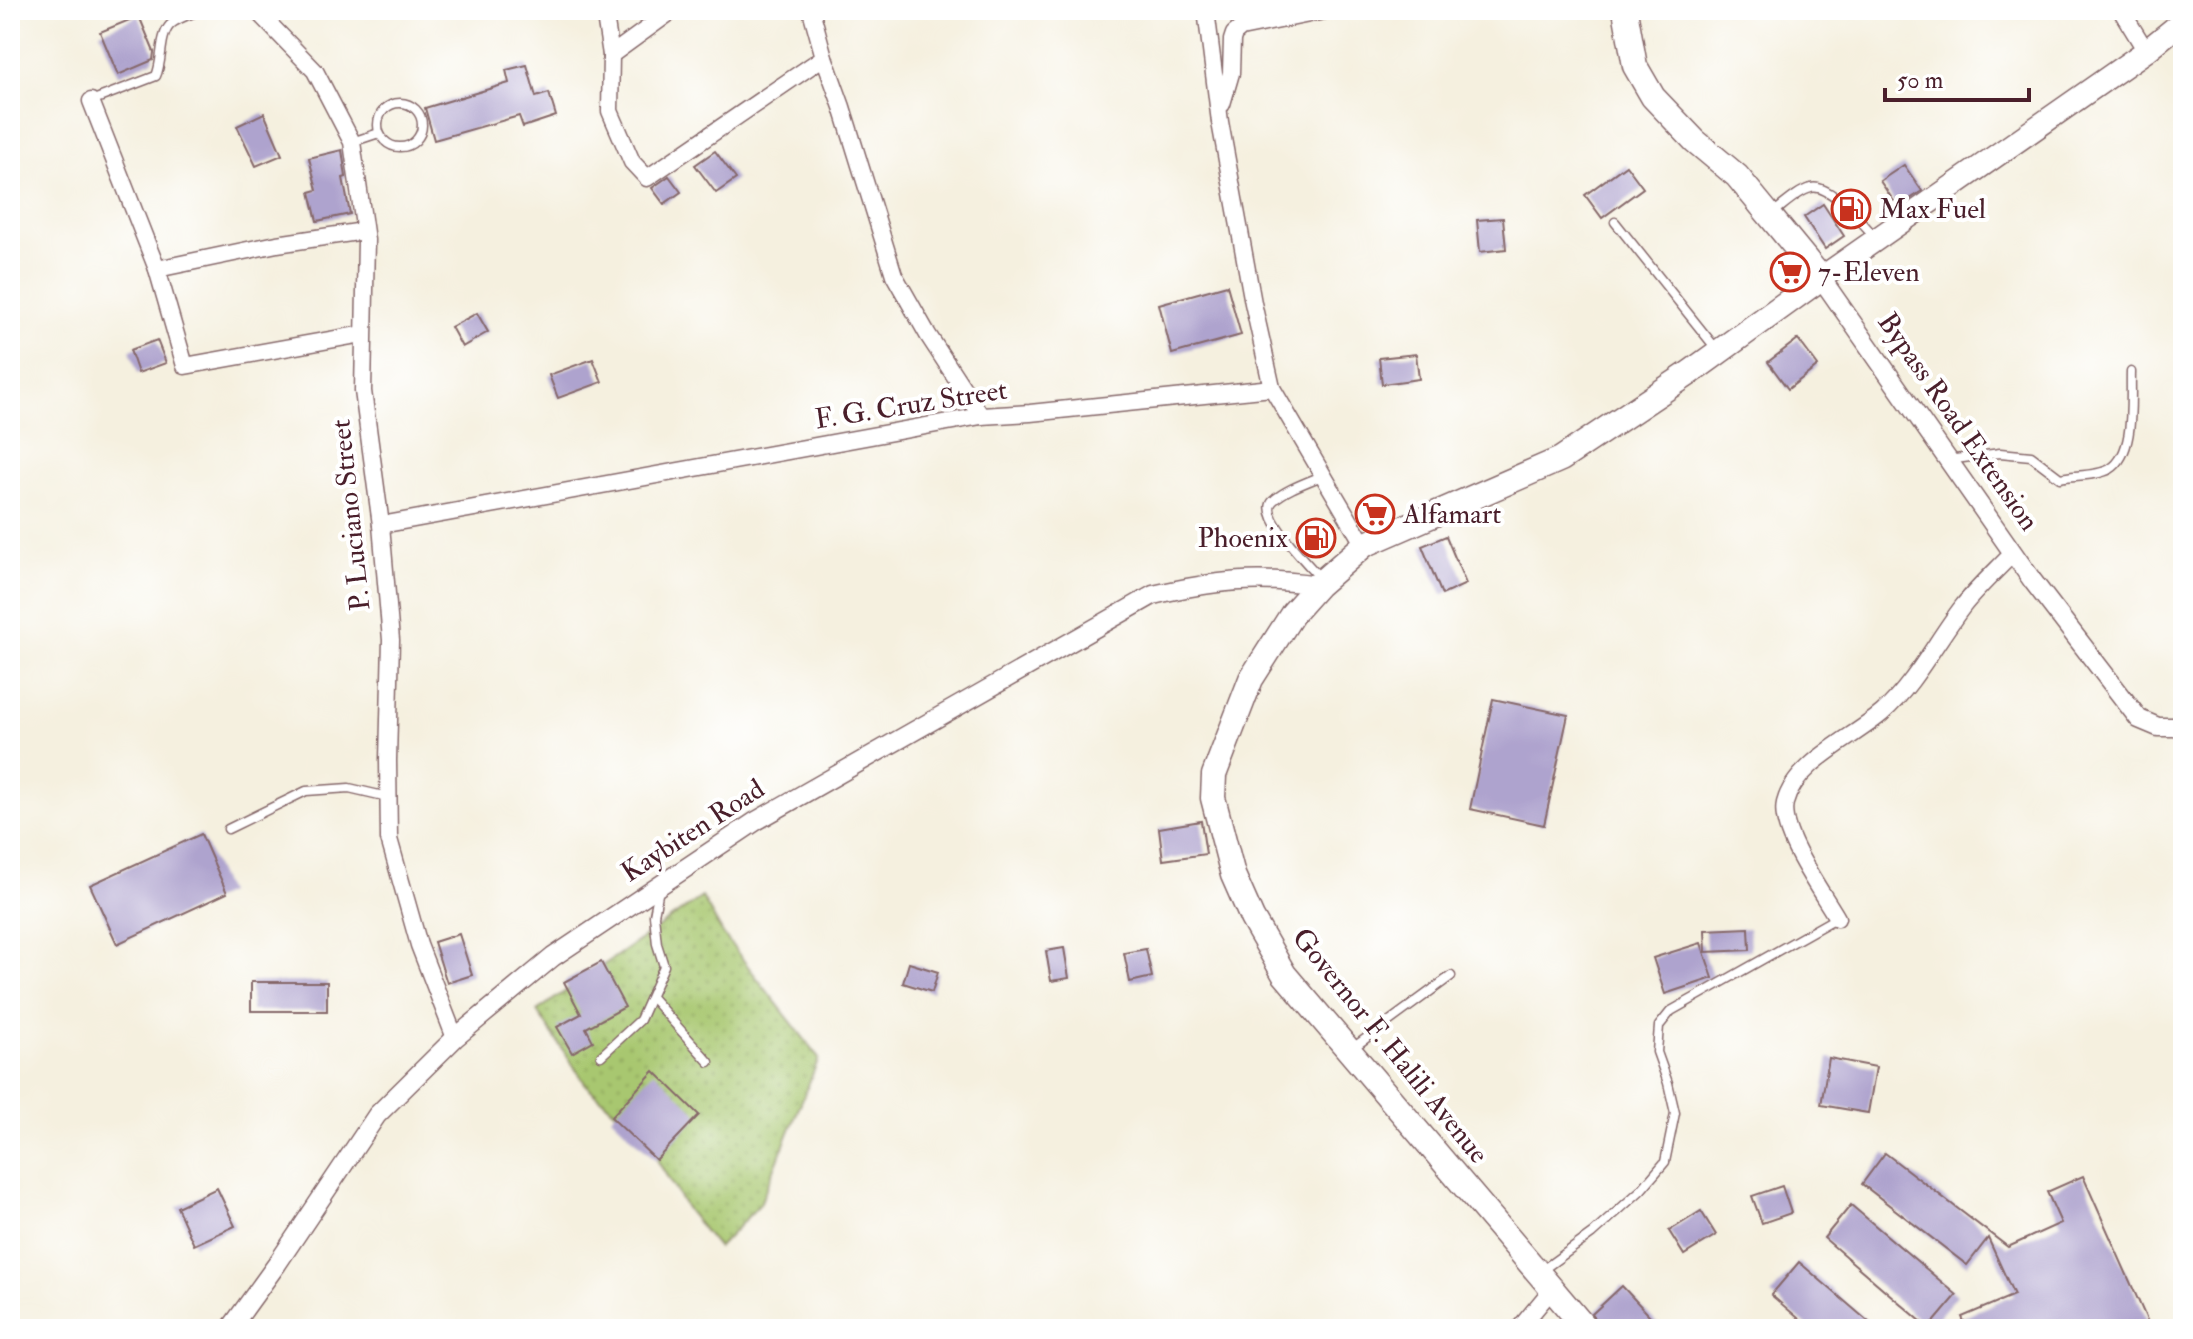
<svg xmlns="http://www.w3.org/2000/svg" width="2193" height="1339" font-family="'IM FELL Double Pica',serif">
  <defs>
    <pattern id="grass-dots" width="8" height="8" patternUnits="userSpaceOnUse" patternTransform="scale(2)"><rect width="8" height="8" fill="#a8c76f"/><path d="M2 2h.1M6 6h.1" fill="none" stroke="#92aa60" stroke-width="1.8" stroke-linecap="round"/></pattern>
  </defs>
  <rect width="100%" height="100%" fill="#fff"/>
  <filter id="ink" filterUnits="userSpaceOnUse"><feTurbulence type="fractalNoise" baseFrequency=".0125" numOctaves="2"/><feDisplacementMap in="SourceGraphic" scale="16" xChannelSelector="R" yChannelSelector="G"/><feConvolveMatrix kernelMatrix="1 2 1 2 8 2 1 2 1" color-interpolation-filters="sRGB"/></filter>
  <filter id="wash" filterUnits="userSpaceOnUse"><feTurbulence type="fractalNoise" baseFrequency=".006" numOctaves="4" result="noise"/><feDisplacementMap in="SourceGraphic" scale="32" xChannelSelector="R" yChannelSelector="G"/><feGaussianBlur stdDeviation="1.8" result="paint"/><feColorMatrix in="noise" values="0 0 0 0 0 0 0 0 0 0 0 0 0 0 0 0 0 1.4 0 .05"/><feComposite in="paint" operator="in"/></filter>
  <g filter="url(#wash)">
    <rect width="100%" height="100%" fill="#f5f0df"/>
    <polygon fill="url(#grass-dots)" stroke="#79734d" stroke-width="2" points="702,897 723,934 819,1058 760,1204 718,1248 688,1211 642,1135 587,1086 537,1011"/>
    <g id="blocks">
      <g fill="#aea3ce">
        <polygon points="139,16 154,52 153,60 118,75 100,32"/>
        <polygon points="527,65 536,97 549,93 556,116 523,127 519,116 434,140 425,108 509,83 506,70"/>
        <polygon points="264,113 282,155 256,166 237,126"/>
        <polygon points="342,150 346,177 343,178 350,214 317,221 310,192 317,190 309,158"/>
        <polygon points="715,151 736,179 716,193 695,165"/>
        <polygon points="1626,165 1643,188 1602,218 1585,195"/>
        <polygon points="1904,165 1922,191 1898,207 1880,181"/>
        <polygon points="669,176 681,192 664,204 652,188"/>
        <polygon points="1823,204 1844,236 1825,249 1804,217"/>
        <polygon points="1503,218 1506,249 1480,252 1477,220"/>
        <polygon points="1227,285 1241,335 1172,354 1159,304"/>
        <polygon points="477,313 488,332 462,347 451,327"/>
        <polygon points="1798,339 1818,366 1788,389 1768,362"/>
        <polygon points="157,340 166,363 138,373 130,350"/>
        <polygon points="1416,354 1419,379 1382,384 1379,358"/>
        <polygon points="593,359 602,382 558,398 549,375"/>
        <polygon points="1446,536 1466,584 1442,595 1422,546"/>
        <polygon points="1493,699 1568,715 1544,825 1470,809"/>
        <polygon points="1201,821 1206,854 1163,860 1159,828"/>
        <polygon points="201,834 227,893 117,944 90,885"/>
        <polygon points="1749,928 1750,950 1706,952 1705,930"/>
        <polygon points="459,934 472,975 447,983 434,942"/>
        <polygon points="1701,943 1713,978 1665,994 1653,958"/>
        <polygon points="1064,948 1069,978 1051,981 1046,951"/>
        <polygon points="1146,949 1152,977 1130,982 1124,953"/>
        <polygon points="601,962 625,1007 586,1028 593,1041 572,1053 557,1027 581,1014 564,982"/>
        <polygon points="909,963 938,972 932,992 903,983"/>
        <rect x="251" y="982" width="76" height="29"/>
        <polygon points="1829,1058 1876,1067 1868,1113 1821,1105"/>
        <polygon points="654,1071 699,1115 656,1160 611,1117"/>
        <polygon points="1885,1153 2008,1247 2061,1223 2047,1192 2083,1176 2151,1329 1967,1329 1962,1317 2014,1295 1988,1238 1967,1265 1862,1184"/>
        <polygon points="1782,1186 1791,1213 1762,1223 1752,1196"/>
        <polygon points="217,1188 235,1226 194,1245 177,1207"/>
        <polygon points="1851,1205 1957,1295 1929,1328 1824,1238"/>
        <polygon points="1701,1211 1716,1235 1684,1255 1669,1231"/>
        <polygon points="1799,1262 1877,1329 1811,1329 1771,1295"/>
        <polygon points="1622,1286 1662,1329 1601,1329 1592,1314"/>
      </g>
    </g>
  </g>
  <g filter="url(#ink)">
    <use href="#blocks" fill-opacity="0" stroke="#86686a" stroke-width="2"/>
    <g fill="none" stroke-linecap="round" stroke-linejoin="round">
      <g stroke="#86686a" stroke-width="11">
        <g id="service">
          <path d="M91,101l65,-25c7,-15 3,-39 14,-51 7,-7 22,-11 31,-15"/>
          <circle cx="400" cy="125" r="22"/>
          <polyline points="352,142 379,133"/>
          <path d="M1773,213c11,-8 25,-22 38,-25 19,-5 53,37 65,50"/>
          <polyline points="1615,222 1718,351"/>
          <path d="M1948,460l52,-7 31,3 29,22c15,-3 38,-2 50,-9 26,-16 20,-70 21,-97"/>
          <path d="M1320,578c-11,-13 -62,-63 -47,-77 13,-12 35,-19 51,-26"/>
          <polyline points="228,829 306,791 349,788 388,797"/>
          <polyline points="651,997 709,1062"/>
          <polyline points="1350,1050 1451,976"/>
          <polyline points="601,1056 640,1020 664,966 657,944 654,915 659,889"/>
          <polyline points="1541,1271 1592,1234 1641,1190 1665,1162 1675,1113 1668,1083 1657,1052 1659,1026 1671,1011 1836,918"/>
        </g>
      </g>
      <g stroke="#86686a" stroke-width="19">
        <g id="minor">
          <polyline points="256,10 315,71 352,142 366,240 363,391 381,525 391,640 388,760 389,839 419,945 455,1038"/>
          <polyline points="604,10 611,55 610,111 632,162 647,178 824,57"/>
          <polyline points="811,10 824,57 842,107 894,275 928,335 981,416"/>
          <polyline points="1206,10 1220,122 1253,303 1272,388 1364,545"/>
          <polyline points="2121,10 2146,51"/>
          <polyline points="611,55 673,10"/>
          <polyline points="91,101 157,269"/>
          <polyline points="1222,104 1231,73 1232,40 1234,34 1241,28 1329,10"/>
          <polyline points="363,334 185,366 157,269 277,244 364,231"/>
          <polyline points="381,525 981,416 1030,413 1272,388"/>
          <path d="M1837,918c-15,-26 -59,-86 -52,-115 10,-40 68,-65 97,-90 33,-29 54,-72 81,-107 15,-19 34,-36 50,-53"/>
          <polyline points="1519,1329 1552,1289"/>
        </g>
      </g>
      <g stroke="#86686a" stroke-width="21">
        <g id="tertiary">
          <polyline points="1821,278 2032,580 2139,719 2158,727 2183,727"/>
          <path d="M230,1329l47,-65 100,-149 78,-77 98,-81 203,-136 397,-226c61,-14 103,-19 165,-10"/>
        </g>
      </g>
      <g stroke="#86686a" stroke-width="25">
        <polyline id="secondary" points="1821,278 2146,51 2183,21"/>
      </g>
      <g stroke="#86686a" stroke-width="27">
        <polyline id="primary" points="1586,1329 1284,974 1252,918 1233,875 1213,798 1214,775 1251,679 1293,613 1318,585 1364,545 1561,459 1691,372 1821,278 1737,176 1695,141 1653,97 1635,66 1625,10"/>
      </g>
      <use href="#service" stroke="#fff" stroke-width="8"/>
      <use href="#minor" stroke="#fff" stroke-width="16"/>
      <use href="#tertiary" stroke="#fff" stroke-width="18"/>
      <use href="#secondary" stroke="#fff" stroke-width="22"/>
      <use href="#primary" stroke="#fff" stroke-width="24"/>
    </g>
  </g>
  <defs>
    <g id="fuel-ring" transform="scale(2)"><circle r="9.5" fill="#fff" stroke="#c8321e" stroke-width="1.5"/><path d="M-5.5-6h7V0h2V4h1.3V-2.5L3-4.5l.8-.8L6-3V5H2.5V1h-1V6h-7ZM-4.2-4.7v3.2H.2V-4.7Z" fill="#c8321e"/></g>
    <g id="supermarket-ring" transform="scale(2)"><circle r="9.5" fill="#fff" stroke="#c8321e" stroke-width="1.5"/><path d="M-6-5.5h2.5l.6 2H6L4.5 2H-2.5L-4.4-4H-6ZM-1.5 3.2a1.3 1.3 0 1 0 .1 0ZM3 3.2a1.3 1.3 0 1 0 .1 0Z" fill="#c8321e"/></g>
  </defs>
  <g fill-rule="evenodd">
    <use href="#fuel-ring" x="1851" y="209"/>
    <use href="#supermarket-ring" x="1790" y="272"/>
    <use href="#supermarket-ring" x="1375" y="514"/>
    <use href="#fuel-ring" x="1316" y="538"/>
  </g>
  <g text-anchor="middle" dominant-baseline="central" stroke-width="8" stroke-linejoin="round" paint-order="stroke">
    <g font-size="28" fill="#4a1f2b" stroke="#fff" text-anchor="start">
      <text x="1879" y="209">Max Fuel</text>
      <text x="1818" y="272">7-Eleven</text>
      <text x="1403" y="514">Alfamart</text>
      <text x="1288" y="538" text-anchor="end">Phoenix</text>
    </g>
    <g font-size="28" fill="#4a1f2b" stroke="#fff">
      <text transform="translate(911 405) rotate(-9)">F. G. Cruz Street</text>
      <text transform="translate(1958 422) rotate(55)">Bypass Road Extension</text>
      <text transform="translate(351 515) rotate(-96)">P. Luciano Street</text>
      <text transform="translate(693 831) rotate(-33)">Kaybiten Road</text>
      <text transform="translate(1390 1046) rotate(51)">Governor F. Halili Avenue</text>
    </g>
  </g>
  <rect width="2193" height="1339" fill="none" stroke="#fff" stroke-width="40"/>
  <path d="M1885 88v12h144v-12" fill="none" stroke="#4a1f2b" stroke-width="4"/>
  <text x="1897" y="88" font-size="24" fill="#4a1f2b" stroke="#ffffff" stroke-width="6" paint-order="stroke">50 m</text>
</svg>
